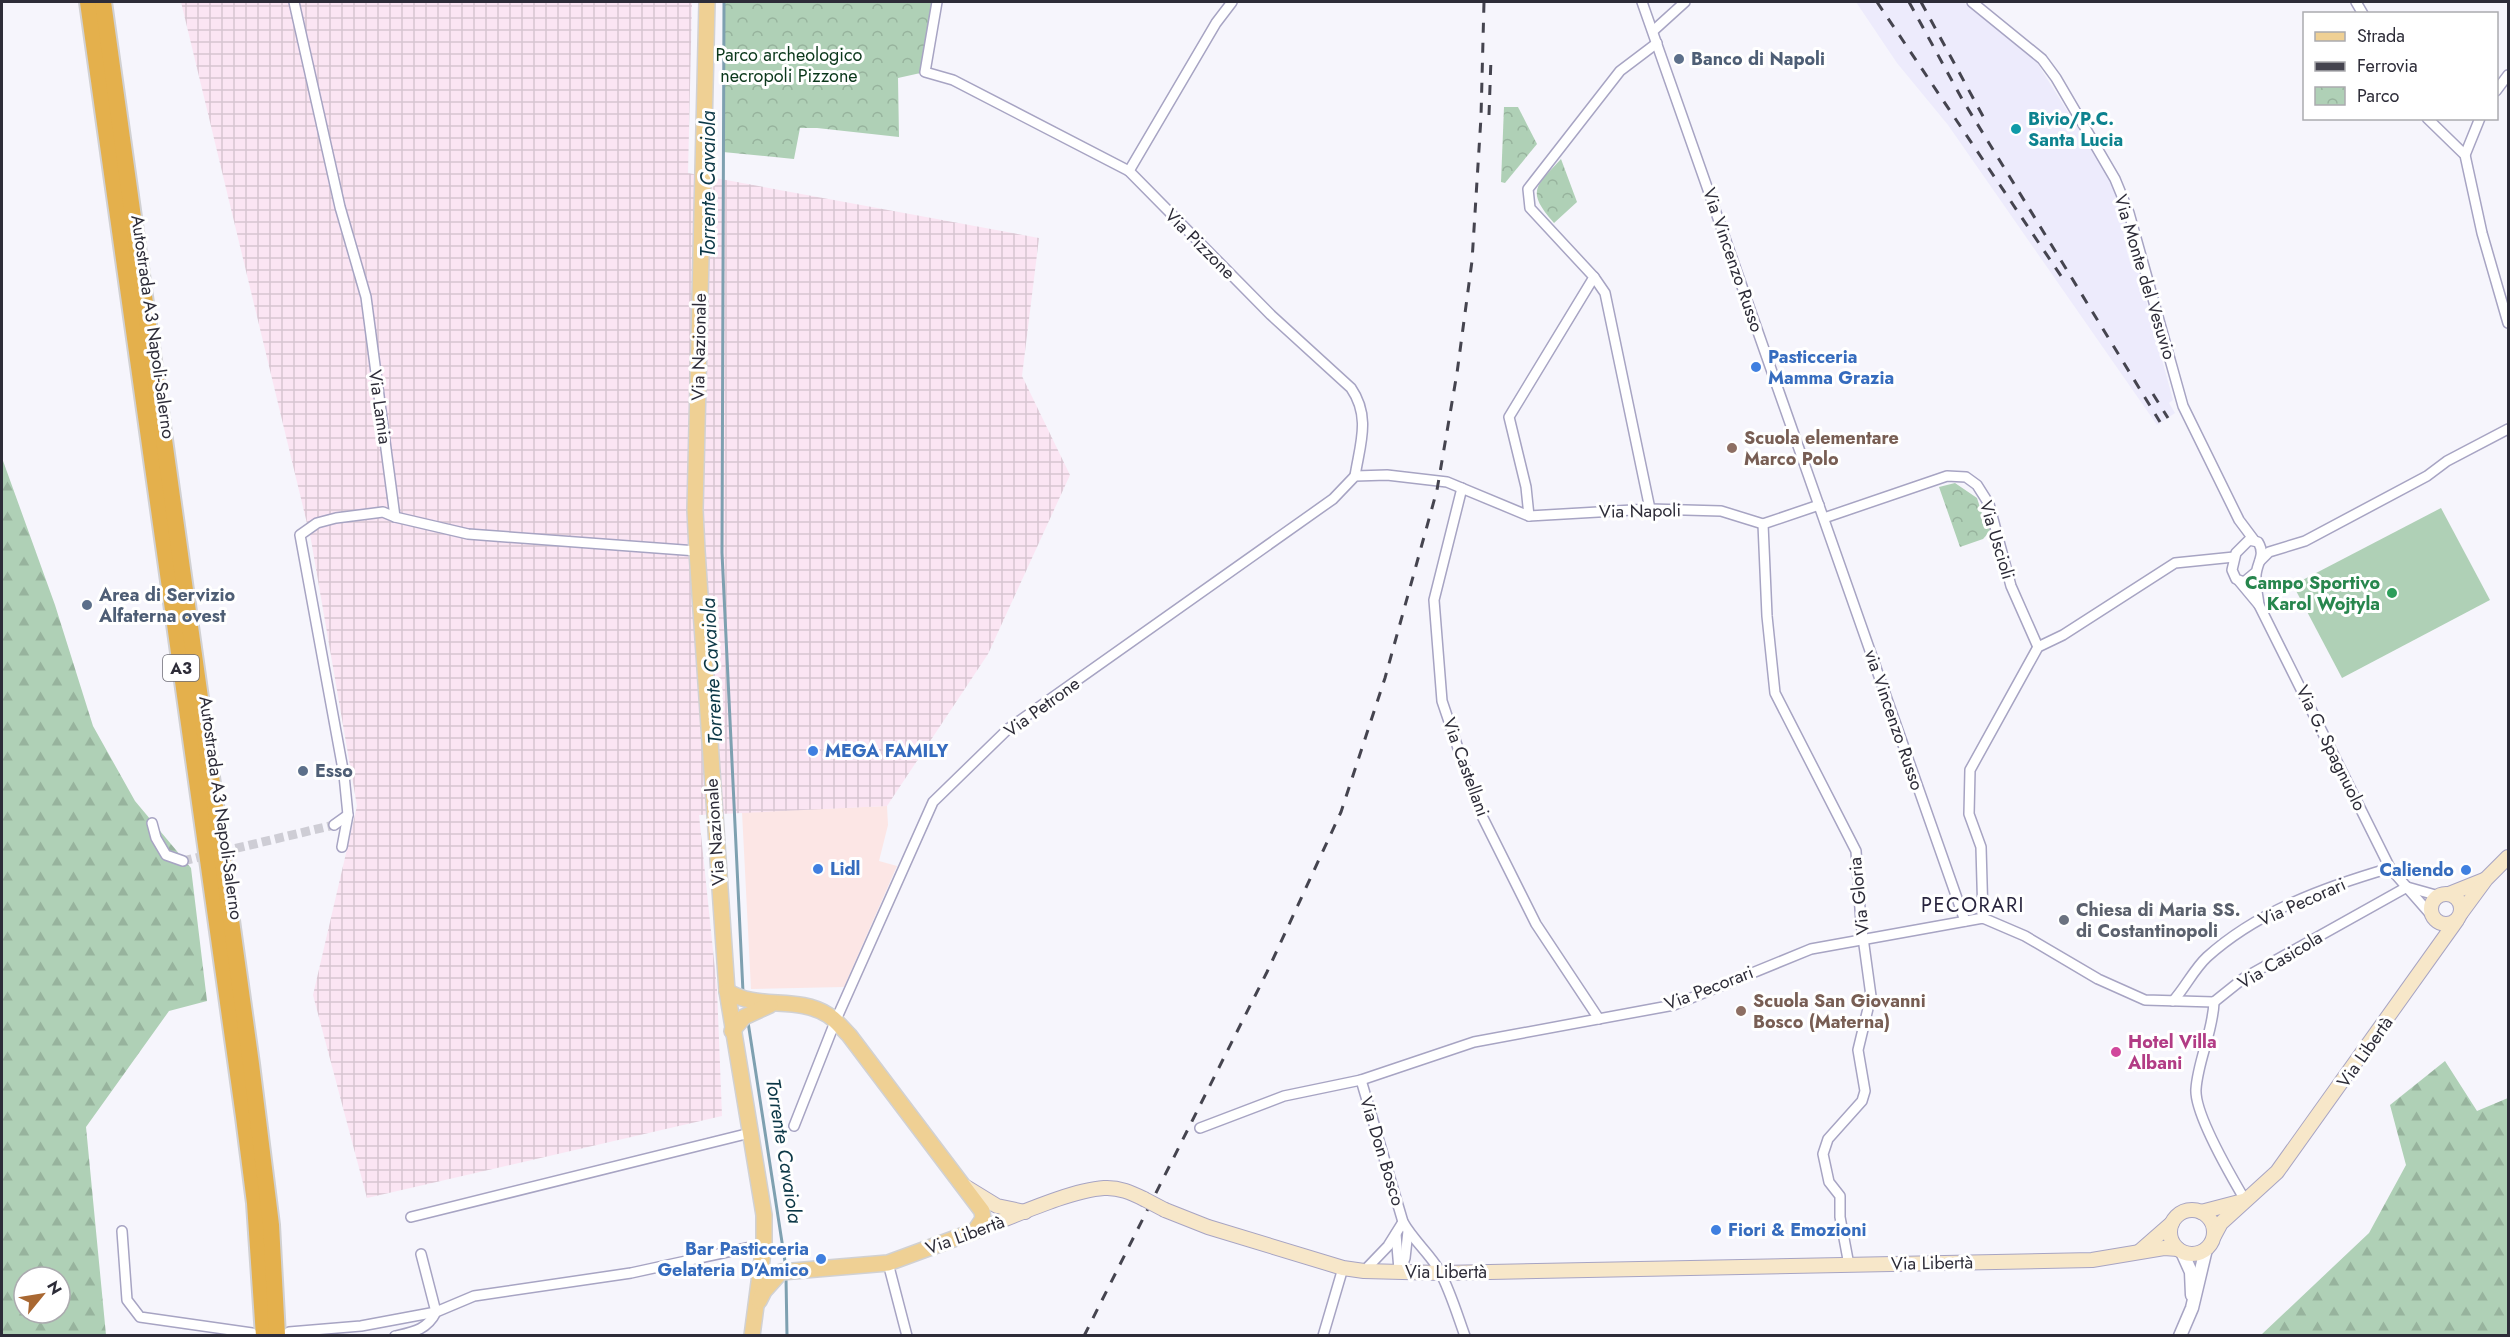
<svg xmlns="http://www.w3.org/2000/svg" width="2510" height="1337" font-family="Jost,sans-serif">
  <defs>
    <pattern id="industrial-grid" width="8" height="8" patternUnits="userSpaceOnUse" patternTransform="scale(1.5)"><rect width="8" height="8" fill="#fbe5f3"/><path d="M0 4h8M4 0v8" fill="none" stroke="#d7c5d1"/></pattern>
    <pattern id="forest-firs" width="22" height="20" patternUnits="userSpaceOnUse" patternTransform="scale(1.5)"><rect width="22" height="20" fill="#afd0b6"/><path d="M5 1l3.5 6h-7zM16 11l3.5 6h-7z" fill="#97b39d"/></pattern>
    <pattern id="park-crowns" width="20" height="18" patternUnits="userSpaceOnUse" patternTransform="scale(1.5)"><rect width="20" height="18" fill="#afd0b6"/><path d="M2 6a3 3 0 1 1 6 0M12 15a3 3 0 1 1 6 0" fill="none" stroke="#97b39d"/></pattern>
  </defs>
  <rect width="100%" height="100%" fill="#f6f5fc"/>
  <polygon fill="#fce6e5" points="887,806 888,825 879,861 897,866 844,987 751,989 742,812"/>
  <polygon fill="url(#industrial-grid)" points="181,2 692,2 688,173 1039,238 1022,376 1070,475 988,654 887,806 699,815 717,989 722,1116 367,1198 313,995 357,806 311,540"/>
  <polygon fill="#edebfc" points="1856,2 1963,2 2034,58 2110,179 2129,214 2131,246 2126,248 2132,269 2137,268 2173,400 2169,403 2175,413 2157,425 1948,125 1897,63"/>
  <g fill="url(#forest-firs)" fill-rule="evenodd">
    <path d="M2,458l53,147 38,121 42,75 56,67 16,133 -38,10 -83,116 20,208h-104zM24,1277h36v36h-36z"/>
    <polygon points="2445,1061 2477,1111 2508,1098 2508,1335 2261,1335 2369,1233 2406,1165 2390,1105"/>
  </g>
  <g fill="url(#park-crowns)">
    <polygon points="724,2 937,2 925,72 898,78 899,137 817,128 800,128 794,159 723,152"/>
    <polygon points="1504,107 1518,107 1537,144 1505,183 1501,182"/>
    <path d="M1561,159l16,43 -23,21c-28,-32 -19,-36 7,-64z"/>
    <polygon points="1955,483 1977,498 1986,526 1992,529 1983,539 1960,547 1939,487"/>
  </g>
  <polygon fill="#afd0b6" points="2441,508 2490,600 2342,678 2293,585"/>
  <g fill="none" stroke-linecap="round" stroke-linejoin="round">
    <g stroke="#7ea0b0" stroke-width="3">
      <polyline points="724,2 722,553 743,992"/>
      <polyline points="748,1022 786,1268"/>
      <polyline points="786,1277 787,1336"/>
    </g>
    <polyline stroke="#cecdd5" stroke-width="9" stroke-dasharray="9 4.5" stroke-linecap="butt" points="183,861 334,825"/>
    <g stroke="#a7a4c3" stroke-width="12">
      <g id="minor">
        <polyline points="294,2 340,207 366,297 395,517 468,534 697,551"/>
        <polyline points="937,2 925,72 953,80 1129,171"/>
        <path d="M1232,2l-16,21 -87,148 142,144 80,73c20,29 9,56 4,88"/>
        <polyline points="1642,2 1965,921"/>
        <polyline points="1972,2 2042,59 2056,78 2115,179 2129,213 2183,406 2239,520 2254,540"/>
        <polyline points="2356,2 2363,14"/>
        <polyline points="1653,31 1685,2"/>
        <polyline points="2496,91 2508,75"/>
        <polyline points="2427,118 2465,155 2482,233 2508,323"/>
        <polyline points="2465,155 2480,118"/>
        <polyline points="1594,277 1605,293 1650,509"/>
        <polyline points="1462,488 1434,600 1442,701 1479,810 1536,924 1599,1019"/>
        <polyline points="1529,516 1526,487 1509,417 1594,277 1530,208 1528,189 1620,71 1657,43"/>
        <polyline points="1824,518 1947,476 1966,477 1977,485 1989,504 2011,586 2038,647"/>
        <polyline points="1763,524 1767,616 1775,693 1856,851 1861,923 1871,996 1858,1050 1865,1091 1862,1101 1828,1139 1823,1154 1829,1182 1840,1196 1840,1217 1849,1265"/>
        <polyline points="2260,561 2269,552 2305,541 2427,476 2447,461 2508,429"/>
        <path d="M2256,572l-12,10 -8,-3 -4,-9 4,-17 13,-13 9,2c8,13 -1,20 -2,33 -1,10 2,20 3,30"/>
        <polyline points="2239,581 2259,605 2390,868 2432,916"/>
        <polyline points="152,823 156,838 166,855 183,861"/>
        <polyline points="334,825 348,815"/>
        <polyline points="342,847 348,815 344,775 300,535 317,523 336,518 383,512 395,517"/>
        <polyline points="2407,887 2439,896"/>
        <polyline points="1983,918 1981,847 1969,814 1970,770 2038,647 2063,635 2175,563 2234,557"/>
        <path d="M2173,1001c12,-13 21,-32 34,-44 51,-46 118,-70 183,-89"/>
        <polyline points="2214,1002 2244,978 2407,887"/>
        <path d="M2214,1002c-1,30 -16,58 -18,87 -2,24 36,89 49,111"/>
        <path d="M1361,1080l42,142c10,18 26,31 36,48 11,20 18,44 26,66"/>
        <polyline points="794,1126 835,1022 933,802 1008,729 1333,499 1355,476 1387,475 1447,482 1529,516 1650,509 1721,511 1763,524 1819,505"/>
        <polyline points="1200,1128 1284,1096 1361,1080 1474,1042 1674,1005 1811,949 1983,918 2025,936 2098,979 2145,1000 2214,1002"/>
        <polyline points="411,1217 750,1133"/>
        <polyline points="122,1231 127,1300 140,1317 252,1333"/>
        <polyline points="1396,1234 1399,1270"/>
        <polyline points="888,1263 907,1336"/>
        <polyline points="1364,1271 1388,1246 1403,1222"/>
        <polyline points="1400,1272 1405,1258 1408,1231"/>
        <polyline points="289,1332 361,1326 436,1312 421,1254"/>
        <path d="M395,1336c18,-4 32,-6 41,-24l38,-16 157,-23 133,-29"/>
        <polyline points="1323,1336 1343,1268"/>
      </g>
    </g>
    <g stroke="#a7a4c3" stroke-width="15">
      <g id="tertiary">
        <polyline points="2182,1252 2191,1272 2192,1295"/>
        <polyline points="2180,1336 2192,1308 2206,1249"/>
      </g>
    </g>
    <g stroke="#a7a4c3" stroke-width="16">
      <g id="secondary">
        <circle cx="2446" cy="909" r="15"/>
        <polyline points="2449,894 2484,880"/>
        <polyline points="2461,913 2486,879 2508,857"/>
        <polyline points="966,1187 997,1206 1025,1212"/>
        <polyline points="1165,1210 1208,1227 1343,1268 1364,1271 1441,1273 2092,1260 2164,1248 2178,1249"/>
        <circle cx="2192" cy="1232" r="22"/>
        <polyline points="2201,1212 2243,1201"/>
        <path d="M975,1231c35,-13 95,-41 129,-43 15,-1 28,5 40,11"/>
        <polyline points="2214,1236 2221,1223 2277,1172 2457,920"/>
        <polyline points="2140,1251 2172,1223"/>
      </g>
    </g>
    <g stroke="#d1d1d3" stroke-width="18">
      <g id="primary">
        <polyline points="707,2 695,510 697,551 727,991 764,1215 764,1244 752,1336"/>
        <path d="M727,991c31,20 70,4 101,24 8,5 14,13 21,20l133,176 1,8 -8,12 -87,32 -107,9 -17,19 -5,10"/>
        <polyline points="732,1031 744,1017 770,1005"/>
      </g>
    </g>
    <g stroke="#d1d1d3" stroke-width="20">
      <g id="motorway">
        <polyline points="88,2 244,1117 255,1203 264,1336"/>
        <polyline points="103,2 251,1064 271,1225 277,1336"/>
      </g>
    </g>
    <use href="#minor" stroke="#fff" stroke-width="9"/>
    <use href="#tertiary" stroke="#fff" stroke-width="12"/>
    <use href="#secondary" stroke="#f7e7c9" stroke-width="14"/>
    <use href="#primary" stroke="#efd094" stroke-width="15"/>
    <use href="#motorway" stroke="#e4b04c" stroke-width="16"/>
    <g stroke="#45444f" stroke-width="3" stroke-dasharray="10 10" stroke-linecap="butt">
      <polyline points="1877,2 2061,276"/>
      <polyline points="1909,2 1962,99 2160,422"/>
      <polyline points="1921,2 1985,120"/>
      <polyline points="1489,115 1491,58"/>
      <polyline points="2153,394 2168,418"/>
      <polyline points="1084,1336 1267,972 1341,812 1385,678 1437,490 1457,373 1472,261 1481,117 1484,2"/>
    </g>
    <g stroke="#a7a4c3" stroke-width="16" stroke-linecap="butt">
      <polyline id="secondary-bridge" points="1144,1199 1165,1210"/>
    </g>
    <use href="#secondary-bridge" stroke="#f7e7c9" stroke-width="14"/>
  </g>
  <g fill="#5c6f8a" stroke="#fff" stroke-width="2">
    <circle cx="1679" cy="59" r="6"/>
    <circle cx="87" cy="605" r="6"/>
    <circle cx="303" cy="771" r="6"/>
  </g>
  <circle fill="#0f9aa8" stroke="#fff" stroke-width="2" cx="2016" cy="129" r="6"/>
  <g fill="#3f7fe0" stroke="#fff" stroke-width="2">
    <circle cx="1756" cy="367" r="6"/>
    <circle cx="813" cy="751" r="6"/>
    <circle cx="818" cy="869" r="6"/>
    <circle cx="2466" cy="870" r="6"/>
    <circle cx="1716" cy="1230" r="6"/>
    <circle cx="821" cy="1259" r="6"/>
  </g>
  <g fill="#8d6e63" stroke="#fff" stroke-width="2">
    <circle cx="1732" cy="448" r="6"/>
    <circle cx="1741" cy="1011" r="6"/>
  </g>
  <circle fill="#2e9e5b" stroke="#fff" stroke-width="2" cx="2392" cy="593" r="6"/>
  <circle fill="#6b7280" stroke="#fff" stroke-width="2" cx="2064" cy="920" r="6"/>
  <circle fill="#d1479c" stroke="#fff" stroke-width="2" cx="2116" cy="1052" r="6"/>
  <g text-anchor="middle" dominant-baseline="central" stroke-width="6" stroke-linejoin="round" paint-order="stroke">
    <rect fill="#fff" stroke="#6c6b74" stroke-width="1.5" x="163" y="655" width="36" height="26" rx="4.5"/>
    <g font-size="16" font-weight="bold" fill="#2d2c38">
      <text x="181" y="668">A3</text>
    </g>
    <g font-size="18" fill="#0b381b" stroke="#fff">
      <text x="789" y="55">Parco archeologico<tspan x="789" dy="21">necropoli Pizzone</tspan></text>
    </g>
    <g font-size="18" font-weight="bold" fill="#4e5e75" stroke="#fff" text-anchor="start">
      <text x="1691" y="59">Banco di Napoli</text>
      <text x="99" y="595">Area di Servizio<tspan x="99" dy="21">Alfaterna ovest</tspan></text>
      <text x="315" y="771">Esso</text>
    </g>
    <g font-size="18" font-weight="bold" fill="#0d838f" stroke="#fff" text-anchor="start">
      <text x="2028" y="119">Bivio/P.C.<tspan x="2028" dy="21">Santa Lucia</tspan></text>
    </g>
    <g font-size="18" fill="#2d2c38" stroke="#fff">
      <text transform="translate(1200 244) rotate(45)">Via Pizzone</text>
      <text transform="translate(1733 260) rotate(71)">Via Vincenzo Russo</text>
      <text transform="translate(2145 277) rotate(73)">Via Monte del Vesuvio</text>
      <text transform="translate(153 327) rotate(82)">Autostrada A3 Napoli-Salerno</text>
      <text transform="translate(699 347) rotate(-89)">Via Nazionale</text>
      <text transform="translate(380 407) rotate(82)">Via Lamia</text>
      <text transform="translate(1640 511) rotate(-1)">Via Napoli</text>
      <text transform="translate(1997 540) rotate(73)">Via Uscioli</text>
      <text transform="translate(1042 707) rotate(-36)">Via Petrone</text>
      <text transform="translate(1894 720) rotate(71)">via Vincenzo Russo</text>
      <text transform="translate(2331 748) rotate(64)">Via G. Spagnuolo</text>
      <text transform="translate(1466 767) rotate(70)">Via Castellani</text>
      <text transform="translate(221 808) rotate(82)">Autostrada A3 Napoli-Salerno</text>
      <text transform="translate(715 832) rotate(-94)">Via Nazionale</text>
      <text transform="translate(1859 896) rotate(-96)">Via Gloria</text>
      <text transform="translate(2302 902) rotate(-24)">Via Pecorari</text>
      <text transform="translate(2280 960) rotate(-31)">Via Casicola</text>
      <text transform="translate(1709 988) rotate(-21)">Via Pecorari</text>
      <text transform="translate(2365 1052) rotate(-55)">Via Libertà</text>
      <text transform="translate(1382 1151) rotate(73)">Via Don Bosco</text>
      <text transform="translate(965 1235) rotate(-20)">Via Libertà</text>
      <text transform="translate(1932 1263) rotate(-1)">Via Libertà</text>
      <text x="1446" y="1272">Via Libertà</text>
    </g>
    <g font-size="18" font-weight="bold" fill="#366cbe" stroke="#fff" text-anchor="start">
      <text x="1768" y="357">Pasticceria<tspan x="1768" dy="21">Mamma Grazia</tspan></text>
      <text x="825" y="751">MEGA FAMILY</text>
      <text x="830" y="869">Lidl</text>
      <text x="2454" y="870" text-anchor="end">Caliendo</text>
      <text x="1728" y="1230">Fiori &amp; Emozioni</text>
      <text x="809" y="1249" text-anchor="end">Bar Pasticceria<tspan x="809" dy="21">Gelateria D'Amico</tspan></text>
    </g>
    <g font-size="18" font-weight="bold" fill="#785e54" stroke="#fff" text-anchor="start">
      <text x="1744" y="438">Scuola elementare<tspan x="1744" dy="21">Marco Polo</tspan></text>
      <text x="1753" y="1001">Scuola San Giovanni<tspan x="1753" dy="21">Bosco (Materna)</tspan></text>
    </g>
    <g font-size="18" font-weight="bold" fill="#27864d" stroke="#fff" text-anchor="end">
      <text x="2380" y="583">Campo Sportivo<tspan x="2380" dy="21">Karol Wojtyla</tspan></text>
    </g>
    <g font-size="18" font-weight="bold" fill="#5b616d" stroke="#fff" text-anchor="start">
      <text x="2076" y="910">Chiesa di Maria SS.<tspan x="2076" dy="21">di Costantinopoli</tspan></text>
    </g>
    <g font-size="18" font-weight="bold" fill="#b23c85" stroke="#fff" text-anchor="start">
      <text x="2128" y="1042">Hotel Villa<tspan x="2128" dy="21">Albani</tspan></text>
    </g>
    <g font-size="20" font-style="italic" fill="#0b3746" stroke="#fff">
      <text transform="translate(708 184) rotate(-90)">Torrente Cavaiola</text>
      <text transform="translate(712 671) rotate(-93)">Torrente Cavaiola</text>
      <text transform="translate(784 1151) rotate(81)">Torrente Cavaiola</text>
    </g>
    <g font-size="20" letter-spacing="1.5" fill="#29253e" stroke="#fff">
      <text x="1973" y="905">PECORARI</text>
    </g>
  </g>
  <rect width="2510" height="1337" fill="none" stroke="#2d2c38" stroke-width="6"/>
  <rect x="2303" y="12" width="195" height="108" fill="#ffffff" stroke="#ababaf" stroke-width="1.5"/>
  <rect x="2315" y="32" width="30" height="9" fill="#efd094" stroke="#ababaf" stroke-width="1.5"/>
  <text x="2357" y="42" font-size="18" fill="#2d2c38">Strada</text>
  <rect x="2315" y="62" width="30" height="9" fill="#45444f" stroke="#ababaf" stroke-width="1.5"/>
  <text x="2357" y="72" font-size="18" fill="#2d2c38">Ferrovia</text>
  <rect x="2315" y="87" width="30" height="18" fill="url(#park-crowns)" stroke="#ababaf" stroke-width="1.5"/>
  <text x="2357" y="102" font-size="18" fill="#2d2c38">Parco</text>
  <g transform="translate(42 1295) rotate(60)"><circle r="28" fill="#ffffff" stroke="#ababaf" stroke-width="1.5"/>
  <path d="M0-4.5L10 22L0 15L-10 22Z" fill="#a96832"/>
  <text y="-9" font-size="16" font-weight="bold" text-anchor="middle" fill="#2d2c38">N</text>
  </g>
</svg>
